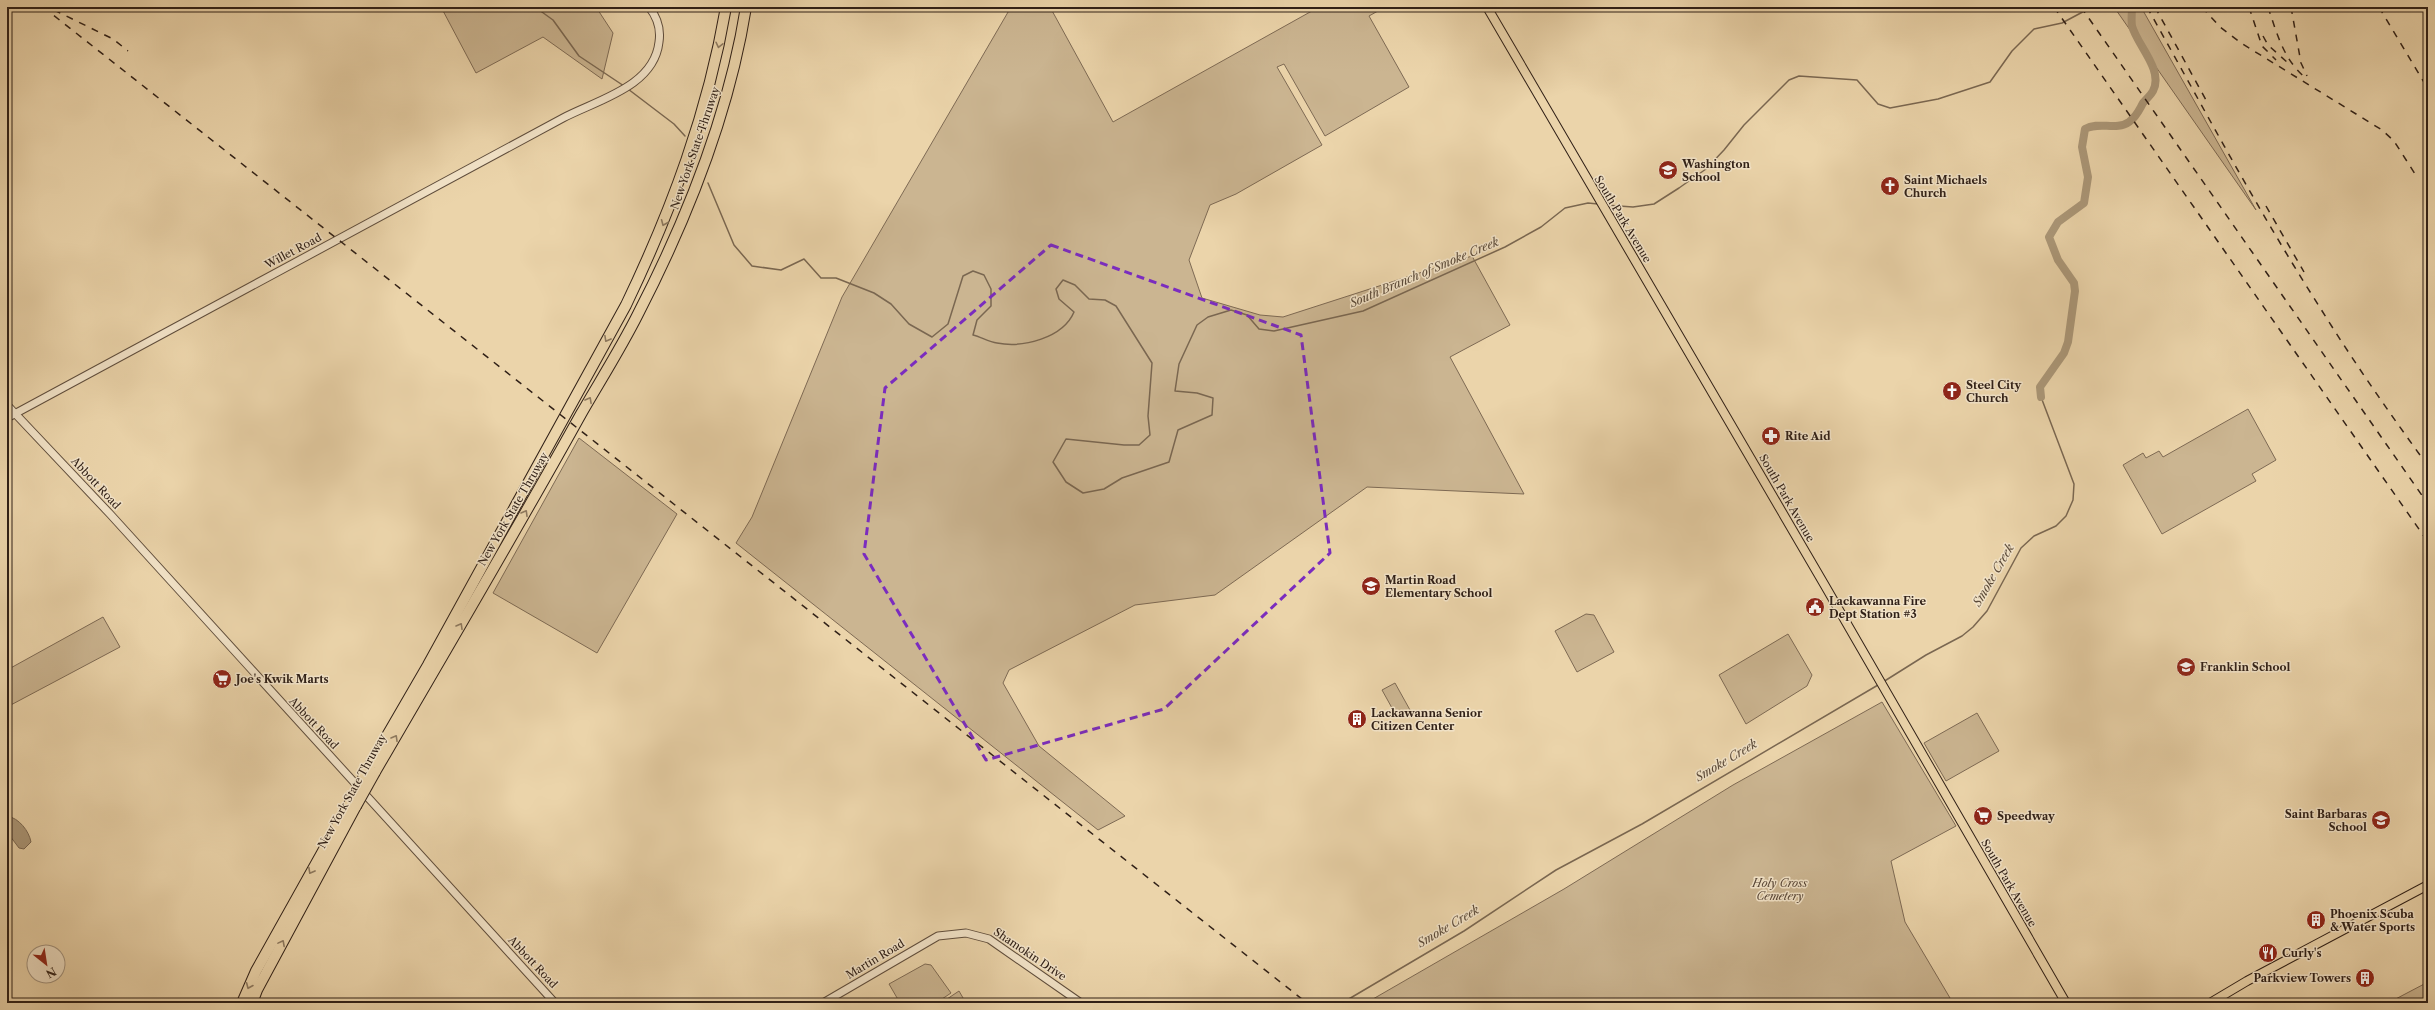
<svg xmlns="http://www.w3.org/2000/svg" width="2435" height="1010" font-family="'Libre Caslon Text',serif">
  <rect width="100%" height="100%" fill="#ebd4aa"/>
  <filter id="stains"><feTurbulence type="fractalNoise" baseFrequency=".005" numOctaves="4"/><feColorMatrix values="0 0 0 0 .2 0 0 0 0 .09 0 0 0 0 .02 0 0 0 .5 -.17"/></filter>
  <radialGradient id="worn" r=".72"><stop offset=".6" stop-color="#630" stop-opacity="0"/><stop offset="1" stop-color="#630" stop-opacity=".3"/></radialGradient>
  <g fill="#cbb591" stroke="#7e6a54">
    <polygon points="441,7 596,7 613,33 602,79 543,37 476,73"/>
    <polygon points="1011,7 1050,7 1113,122 1319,7 1385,7 1369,16 1409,87 1325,136 1284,64 1277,67 1322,145 1236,194 1210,205 1189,260 1202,298 1260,315 1283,317 1472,256 1510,325 1450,357 1524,494 1367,487 1215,595 1135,605 1009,670 1003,683 1039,746 1125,816 1098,830 736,543 752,517 842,297"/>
    <polygon points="2114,7 2141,7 2256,210"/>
    <polygon points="2248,409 2276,460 2252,474 2256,481 2162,534 2123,465 2143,453 2146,458 2159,451 2163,457"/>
    <polygon points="579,438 677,514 597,653 493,593"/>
    <polygon points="1586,614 1594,615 1614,652 1577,672 1555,631"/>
    <polygon points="103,617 120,647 7,707 7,670"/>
    <polygon points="1788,634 1812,675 1807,686 1746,724 1719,675"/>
    <polygon points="1395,683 1410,710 1397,717 1382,690"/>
    <polygon points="1882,702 1956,826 1891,861 1905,922 1953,1003 1366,1003 1564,889 1733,785"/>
    <polygon points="1977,713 1999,751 1946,781 1924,743"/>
    <polygon points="925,964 931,965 951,993 936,1003 900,1003 889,984"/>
    <polygon points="2428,982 2428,1003 2388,1003"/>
    <polygon points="959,991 966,1003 941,1003"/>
  </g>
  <path fill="#ab9778" stroke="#7a6751" d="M7,816c12,2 22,15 24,26l-7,7 -5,-1 -12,-16z"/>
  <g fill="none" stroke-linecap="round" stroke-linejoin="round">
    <g stroke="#7a6751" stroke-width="1.5">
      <polyline points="535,7 553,20 579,56 624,86"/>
      <polyline points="628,89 674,124 685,136"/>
      <path d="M708,183l26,62 18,21 29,4 23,-11 17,19h15l38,15 17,11 18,20 23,13 16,-13 15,-48 10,-5 11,4 7,14v17l-14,14 -4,15c8,2 16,7 24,8 26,5 66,-5 77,-31l-15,-13 -3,-10 7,-9 12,5 14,14 16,1 11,6 36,57 -4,53 2,19 -11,10h-15l-58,-6 -13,23 13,20 17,11 21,-4 18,-11 47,-16 9,-32 34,-15 1,-17 -16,-5 -22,-2 4,-27 18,-39 11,-8 23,-7 16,5 12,14 15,2 89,-20 142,-64 36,-20 24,-19 23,-5 10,1"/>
      <polyline points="1605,205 1633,207 1654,204 1679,188 1706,169 1724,150 1744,125 1789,80 1799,76 1857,80 1878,104 1890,108 1938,99 1990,82 2012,51 2034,29 2062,23 2092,7"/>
      <polyline points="1883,682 1926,655 1962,636 1973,627 1987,611 2021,548 2034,536 2056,526 2066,516 2073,500 2074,484 2041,397"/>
      <polyline points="1342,1003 1464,931 1556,870 1642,824 1878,685"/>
    </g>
    <path stroke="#ab9778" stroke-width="8" d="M2041,397l-1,-10 24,-34 4,-11 7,-51 -1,-8 -16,-23 -9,-23 9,-15 26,-19 4,-26 -6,-30 3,-18c14,-8 31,2 44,-7 8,-6 10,-12 14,-19 3,-4 8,-8 10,-12 11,-21 -16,-46 -21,-65 -1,-6 0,-13 0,-19"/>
    <g stroke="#5f4d3c" stroke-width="9">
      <g id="minor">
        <polyline points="7,405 110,514 555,1003"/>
        <path d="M7,418l556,-300c34,-18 91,-31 96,-76 2,-13 -2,-25 -10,-35"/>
        <polyline points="823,1003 938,936 966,933 989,939 1081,1003"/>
      </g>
    </g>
    <g stroke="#302017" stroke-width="10">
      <g id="major">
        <polyline points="1487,7 1824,584 2066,1003"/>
        <polyline points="2210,1003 2247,981 2428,885"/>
      </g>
    </g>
    <g stroke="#302017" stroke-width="12">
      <g id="highway">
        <path d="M370,765l58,-100 198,-360c46,-96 82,-193 100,-298"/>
        <path d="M375,772c69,-119 139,-237 206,-358 19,-33 40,-66 57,-100 50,-97 91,-200 108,-307"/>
        <polyline points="242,1003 256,971 351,801"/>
        <polyline points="252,1003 257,990 356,806"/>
      </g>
    </g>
    <use href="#minor" stroke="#f2e3c8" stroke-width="7"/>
    <use href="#major" stroke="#ebd4aa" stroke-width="8"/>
    <use href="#highway" stroke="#ebd4aa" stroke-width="10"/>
    <g stroke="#302017" stroke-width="1.5" stroke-dasharray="7 7" stroke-linecap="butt">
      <polyline points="43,7 1307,1003"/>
      <polyline points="2054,7 2428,542"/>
      <polyline points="2081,7 2428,504"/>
      <path d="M2147,7c56,100 110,202 172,299 34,55 71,108 109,160"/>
      <polyline points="2155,7 2206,100"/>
      <polyline points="2202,7 2220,27 2241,43 2382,130 2394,141 2417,177"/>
      <polyline points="2249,7 2262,46 2276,60"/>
      <path d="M2268,7c9,27 16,54 39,72"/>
      <polyline points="2291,7 2301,63 2307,76"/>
      <polyline points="2379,7 2428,89"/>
      <polyline points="54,10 113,39 128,51"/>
      <polyline points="2263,36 2268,45 2288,63"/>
      <polyline points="2266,206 2304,272"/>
    </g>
    <g stroke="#302017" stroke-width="12" stroke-linecap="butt">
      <g id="highway-bridge">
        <polyline points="351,801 370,765"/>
        <polyline points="356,806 375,772"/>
      </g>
    </g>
    <use href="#highway-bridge" stroke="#ebd4aa" stroke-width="10"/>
  </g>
  <defs><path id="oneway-chevron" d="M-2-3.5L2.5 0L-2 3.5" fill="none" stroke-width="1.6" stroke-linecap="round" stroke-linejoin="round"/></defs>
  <g stroke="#8e7a60">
    <use href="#oneway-chevron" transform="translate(719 45) rotate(103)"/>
    <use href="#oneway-chevron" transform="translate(664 223) rotate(113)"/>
    <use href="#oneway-chevron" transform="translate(607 339) rotate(119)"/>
    <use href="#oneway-chevron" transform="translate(589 400) rotate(-61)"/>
    <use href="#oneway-chevron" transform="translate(525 513) rotate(-60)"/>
    <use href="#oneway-chevron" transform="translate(460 626) rotate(-60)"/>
    <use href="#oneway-chevron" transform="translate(395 738) rotate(-60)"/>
    <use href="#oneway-chevron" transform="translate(311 871) rotate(119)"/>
    <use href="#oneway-chevron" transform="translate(282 943) rotate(-62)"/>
    <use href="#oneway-chevron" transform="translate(249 986) rotate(113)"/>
  </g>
  <path fill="none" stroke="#7b2cbf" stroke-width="3" stroke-dasharray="8 5" stroke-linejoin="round" d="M1051,245l250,90 29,218 -166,156 -178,51 -122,-206 21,-166z"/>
  <defs>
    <g id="school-disc" transform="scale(1)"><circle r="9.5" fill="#8f2418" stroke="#f2e3c8"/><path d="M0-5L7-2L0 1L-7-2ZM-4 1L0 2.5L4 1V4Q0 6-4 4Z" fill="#fff"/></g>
    <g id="church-disc" transform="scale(1)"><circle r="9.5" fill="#8f2418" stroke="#f2e3c8"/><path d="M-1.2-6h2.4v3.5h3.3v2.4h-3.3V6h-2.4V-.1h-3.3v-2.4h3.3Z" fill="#fff"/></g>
    <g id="pharmacy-disc" transform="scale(1)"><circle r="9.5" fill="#8f2418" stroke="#f2e3c8"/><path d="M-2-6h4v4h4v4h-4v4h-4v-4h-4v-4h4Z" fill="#fff"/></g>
    <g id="civic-disc" transform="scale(1)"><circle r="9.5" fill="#8f2418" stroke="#f2e3c8"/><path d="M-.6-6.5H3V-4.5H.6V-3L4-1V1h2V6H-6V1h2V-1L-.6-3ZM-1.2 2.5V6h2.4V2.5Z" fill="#fff"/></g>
    <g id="supermarket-disc" transform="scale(1)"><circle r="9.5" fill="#8f2418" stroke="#f2e3c8"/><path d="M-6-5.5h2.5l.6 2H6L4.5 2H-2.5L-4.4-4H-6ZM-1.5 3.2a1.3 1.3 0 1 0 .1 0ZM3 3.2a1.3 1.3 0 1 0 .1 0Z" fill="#fff"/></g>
    <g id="building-disc" transform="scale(1)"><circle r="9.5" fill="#8f2418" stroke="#f2e3c8"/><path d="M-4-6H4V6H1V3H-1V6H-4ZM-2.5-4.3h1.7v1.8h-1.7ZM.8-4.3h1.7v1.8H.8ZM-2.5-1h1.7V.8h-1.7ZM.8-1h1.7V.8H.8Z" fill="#fff"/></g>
    <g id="restaurant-disc" transform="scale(1)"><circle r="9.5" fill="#8f2418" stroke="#f2e3c8"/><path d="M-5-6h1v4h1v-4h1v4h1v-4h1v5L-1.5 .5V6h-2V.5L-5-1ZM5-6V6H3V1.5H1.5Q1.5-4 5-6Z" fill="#fff"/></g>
  </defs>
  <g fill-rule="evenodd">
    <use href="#school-disc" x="1668" y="170"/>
    <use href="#church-disc" x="1890" y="186"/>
    <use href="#church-disc" x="1952" y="391"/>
    <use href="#pharmacy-disc" x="1771" y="436"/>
    <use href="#school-disc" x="1371" y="586"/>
    <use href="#civic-disc" x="1815" y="607"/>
    <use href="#school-disc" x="2186" y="667"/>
    <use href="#supermarket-disc" x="222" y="679"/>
    <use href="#building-disc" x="1357" y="719"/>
    <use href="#supermarket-disc" x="1983" y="816"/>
    <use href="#school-disc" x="2381" y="820"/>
    <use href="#building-disc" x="2316" y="920"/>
    <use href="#restaurant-disc" x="2268" y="953"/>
    <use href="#building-disc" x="2365" y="978"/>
  </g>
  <g text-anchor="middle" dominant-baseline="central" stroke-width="3" stroke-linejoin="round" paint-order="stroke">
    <g font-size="11" fill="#302017" stroke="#f2e3c8">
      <text transform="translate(695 148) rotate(-71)">New York State Thruway</text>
      <text transform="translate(1623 219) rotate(59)">South Park Avenue</text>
      <text transform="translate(293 251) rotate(-28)">Willet Road</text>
      <text transform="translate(96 483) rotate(47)">Abbott Road</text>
      <text transform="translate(1787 498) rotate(60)">South Park Avenue</text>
      <text transform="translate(513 509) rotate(-60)">New York State Thruway</text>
      <text transform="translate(314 723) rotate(47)">Abbott Road</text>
      <text transform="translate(352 791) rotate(-61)">New York State Thruway</text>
      <text transform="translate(2009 883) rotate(60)">South Park Avenue</text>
      <text transform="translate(1030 954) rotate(34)">Shamokin Drive</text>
      <text transform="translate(875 959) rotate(-31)">Martin Road</text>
      <text transform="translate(533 962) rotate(47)">Abbott Road</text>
    </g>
    <g font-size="11" font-weight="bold" fill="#302017" stroke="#f2e3c8" text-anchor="start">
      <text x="1682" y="164">Washington<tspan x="1682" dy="13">School</tspan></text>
      <text x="1904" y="180">Saint Michaels<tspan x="1904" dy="13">Church</tspan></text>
      <text x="1966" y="385">Steel City<tspan x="1966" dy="13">Church</tspan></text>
      <text x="1785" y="436">Rite Aid</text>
      <text x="1385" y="580">Martin Road<tspan x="1385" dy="13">Elementary School</tspan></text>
      <text x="1829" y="601">Lackawanna Fire<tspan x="1829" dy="13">Dept Station #3</tspan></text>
      <text x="2200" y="667">Franklin School</text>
      <text x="236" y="679">Joe's Kwik Marts</text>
      <text x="1371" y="713">Lackawanna Senior<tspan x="1371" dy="13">Citizen Center</tspan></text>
      <text x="2367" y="814" text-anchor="end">Saint Barbaras<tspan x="2367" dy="13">School</tspan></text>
      <text x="1997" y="816">Speedway</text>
      <text x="2330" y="914">Phoenix Scuba<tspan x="2330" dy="13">&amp; Water Sports</tspan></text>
      <text x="2282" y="953">Curly's</text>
      <text x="2351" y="978" text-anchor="end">Parkview Towers</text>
    </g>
    <g font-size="11" font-style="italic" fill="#574536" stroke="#f2e3c8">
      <text x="1780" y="883">Holy Cross<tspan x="1780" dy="13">Cemetery</tspan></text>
    </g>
    <g font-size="12" font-style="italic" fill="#5b4a39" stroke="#f2e3c8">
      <text transform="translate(1424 272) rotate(-23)">South Branch of Smoke Creek</text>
      <text transform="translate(1993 575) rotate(-60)">Smoke Creek</text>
      <text transform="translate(1726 760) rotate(-31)">Smoke Creek</text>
      <text transform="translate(1448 926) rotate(-31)">Smoke Creek</text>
    </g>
  </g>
  <rect width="2435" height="1010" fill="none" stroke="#ebd4aa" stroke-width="24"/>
  <rect x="8" y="8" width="2419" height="994" fill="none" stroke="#302017" stroke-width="2"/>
  <rect x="12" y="12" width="2411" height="986" fill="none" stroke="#302017"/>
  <g transform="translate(46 964) rotate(150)"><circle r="19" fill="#f2e3c8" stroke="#a49581"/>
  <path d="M0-3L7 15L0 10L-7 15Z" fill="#8f2418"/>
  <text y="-6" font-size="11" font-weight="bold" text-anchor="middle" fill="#302017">N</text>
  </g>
  <rect width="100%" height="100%" filter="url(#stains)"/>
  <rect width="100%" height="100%" fill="url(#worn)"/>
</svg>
